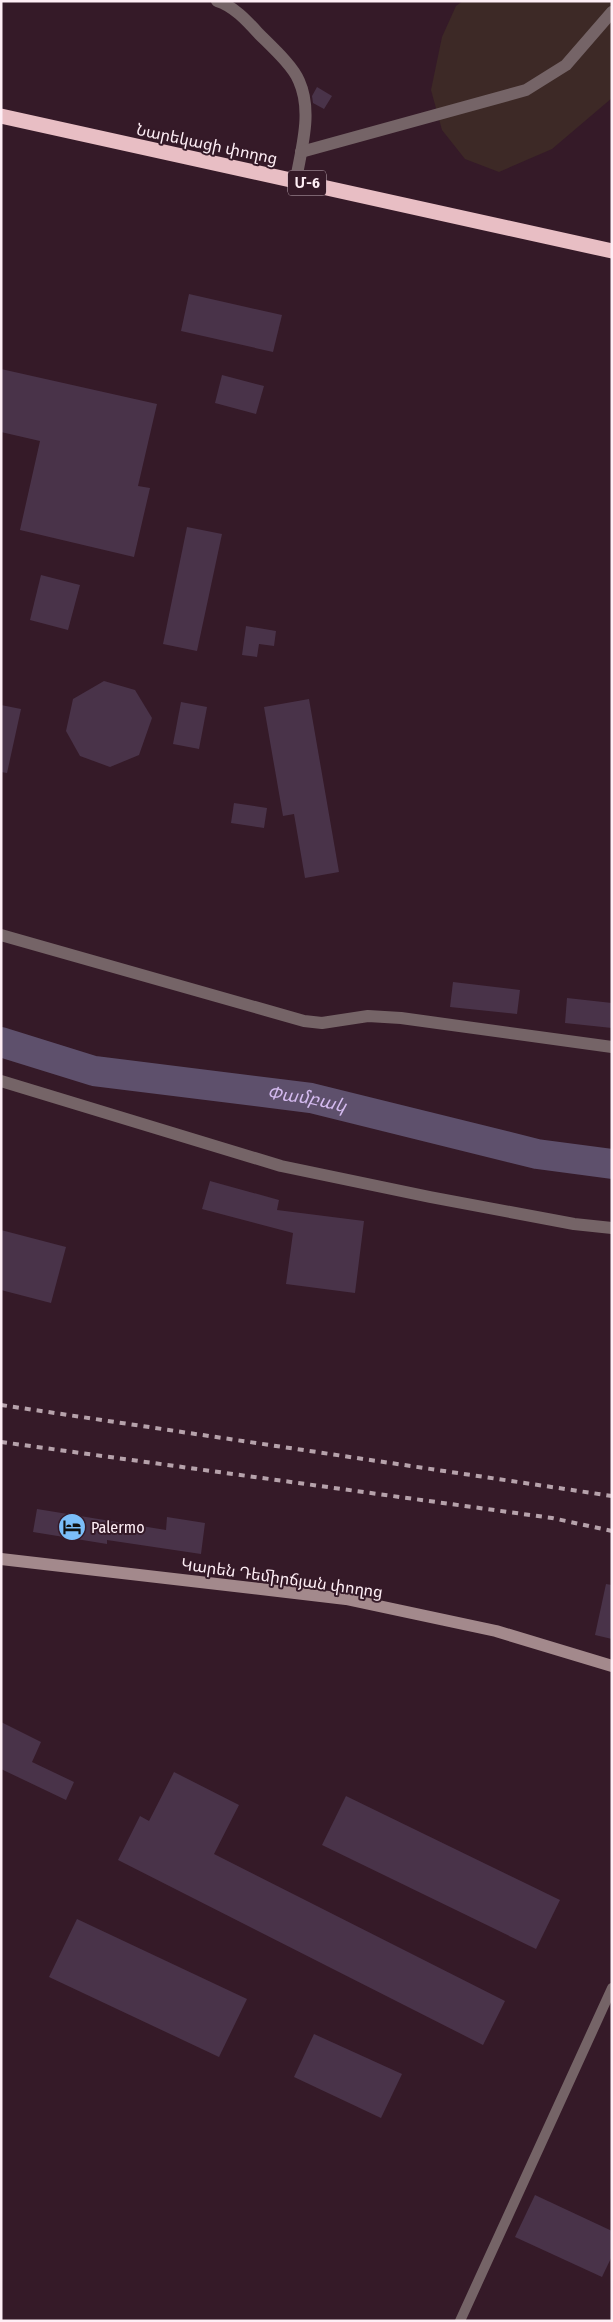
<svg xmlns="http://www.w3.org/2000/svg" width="613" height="2322" font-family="'Fira Sans Condensed','Noto Sans Armenian',sans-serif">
  <rect width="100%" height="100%" fill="#351a28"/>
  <polygon fill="#3d2926" points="463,1 612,1 612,98 552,149 499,172 465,159 442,130 431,90 442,37 456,6"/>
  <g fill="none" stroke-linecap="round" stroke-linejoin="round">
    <path stroke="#5e506c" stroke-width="30" id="s1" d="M1,1042l93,29 217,27 226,56 75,10"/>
  </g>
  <g fill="#493349">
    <polygon points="317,87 332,96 324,109 313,103 312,96"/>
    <polygon points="189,294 282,315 273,352 181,331"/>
    <polygon points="1,369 157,404 138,486 150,488 134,557 20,530 40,441 1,432"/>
    <polygon points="222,375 264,386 256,414 215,403"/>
    <polygon points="187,527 222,534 197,651 163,644"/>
    <polygon points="41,575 80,585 68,630 30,620"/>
    <polygon points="246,626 276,631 274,646 259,644 257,657 242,655"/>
    <polygon points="104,681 135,690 152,718 139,755 110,767 80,756 66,731 73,699"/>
    <polygon points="309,699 339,872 305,878 294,814 283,816 264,707"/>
    <polygon points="181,702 207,707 199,749 173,744"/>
    <polygon points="1,705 21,709 7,773 1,772"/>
    <polygon points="234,803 267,808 264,828 231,823"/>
    <polygon points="453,982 520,990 517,1014 450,1007"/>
    <polygon points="567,998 612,1003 612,1028 565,1023"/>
    <polygon points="210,1181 279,1200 277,1210 364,1221 355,1293 286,1284 293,1233 202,1209"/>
    <polygon points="1,1230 66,1247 51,1303 1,1290"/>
    <polygon points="37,1509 166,1530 167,1517 205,1523 201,1554 107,1540 107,1544 33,1532"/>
    <polygon points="606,1584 612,1585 612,1639 595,1635"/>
    <polygon points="1,1722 41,1742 32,1762 74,1782 66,1800 1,1769"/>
    <polygon points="174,1772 239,1805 214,1854 505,2001 483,2045 118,1860 140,1816 149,1821"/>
    <polygon points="346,1796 560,1900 536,1949 322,1845"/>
    <polygon points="77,1919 247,1999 219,2057 49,1977"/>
    <polygon points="314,2034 402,2074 381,2118 294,2077"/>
    <polygon points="535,2195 612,2231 612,2256 602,2277 515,2237"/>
  </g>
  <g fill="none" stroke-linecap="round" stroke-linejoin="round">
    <polyline stroke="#756467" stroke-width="10" points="460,2321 612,1988"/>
    <g stroke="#756467" stroke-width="12">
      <path d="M217,1c17,5 31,21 42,33 13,13 34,32 40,47 14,31 2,68 -3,99"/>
      <polyline points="301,152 526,90 566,65 612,12"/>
      <polyline points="1,935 304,1021 322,1023 368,1016 401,1018 612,1047"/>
      <polyline points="1,1081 281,1166 430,1197 574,1224 612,1228"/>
    </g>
    <polyline stroke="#a3898c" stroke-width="12" points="1,1559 346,1599 496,1631 612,1666"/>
    <polyline stroke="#e8bec4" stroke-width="15" points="1,116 612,251"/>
    <g stroke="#b6a2ab" stroke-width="4" stroke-dasharray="6 6" stroke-linecap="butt">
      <polyline points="1,1405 612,1496"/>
      <polyline points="1,1442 552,1518 612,1531"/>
    </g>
  </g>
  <defs>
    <g id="hotel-disc" transform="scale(1.4375)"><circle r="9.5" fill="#7bbef9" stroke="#351a28"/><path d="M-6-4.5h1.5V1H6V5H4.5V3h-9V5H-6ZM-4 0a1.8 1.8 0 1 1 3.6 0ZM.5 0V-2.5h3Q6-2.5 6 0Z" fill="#111"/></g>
  </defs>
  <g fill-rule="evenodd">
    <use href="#hotel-disc" x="72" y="1527"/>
  </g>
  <g text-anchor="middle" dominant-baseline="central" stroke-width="4" stroke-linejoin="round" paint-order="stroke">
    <rect fill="#351a28" stroke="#c2aeb8" stroke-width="1" x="288" y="170.5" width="38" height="25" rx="4"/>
    <g font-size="15" font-weight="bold" fill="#feeef5">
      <text x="307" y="183">Մ-6</text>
    </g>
    <g font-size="16" fill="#feeef5" stroke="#351a28">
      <text transform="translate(207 144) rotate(12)">Նարեկացի փողոց</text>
      <text transform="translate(282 1578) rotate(8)">Կարեն Դեմիրճյան փողոց</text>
    </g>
    <g font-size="16" fill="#feeef5" stroke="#351a28" text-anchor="start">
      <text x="91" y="1527">Palermo</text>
    </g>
    <g font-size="18" font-style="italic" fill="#d4baef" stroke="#351a28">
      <text stroke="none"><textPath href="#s1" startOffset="312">Փամբակ</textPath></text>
    </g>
  </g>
  <rect width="613" height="2322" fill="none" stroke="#feeef5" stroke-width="5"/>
</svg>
